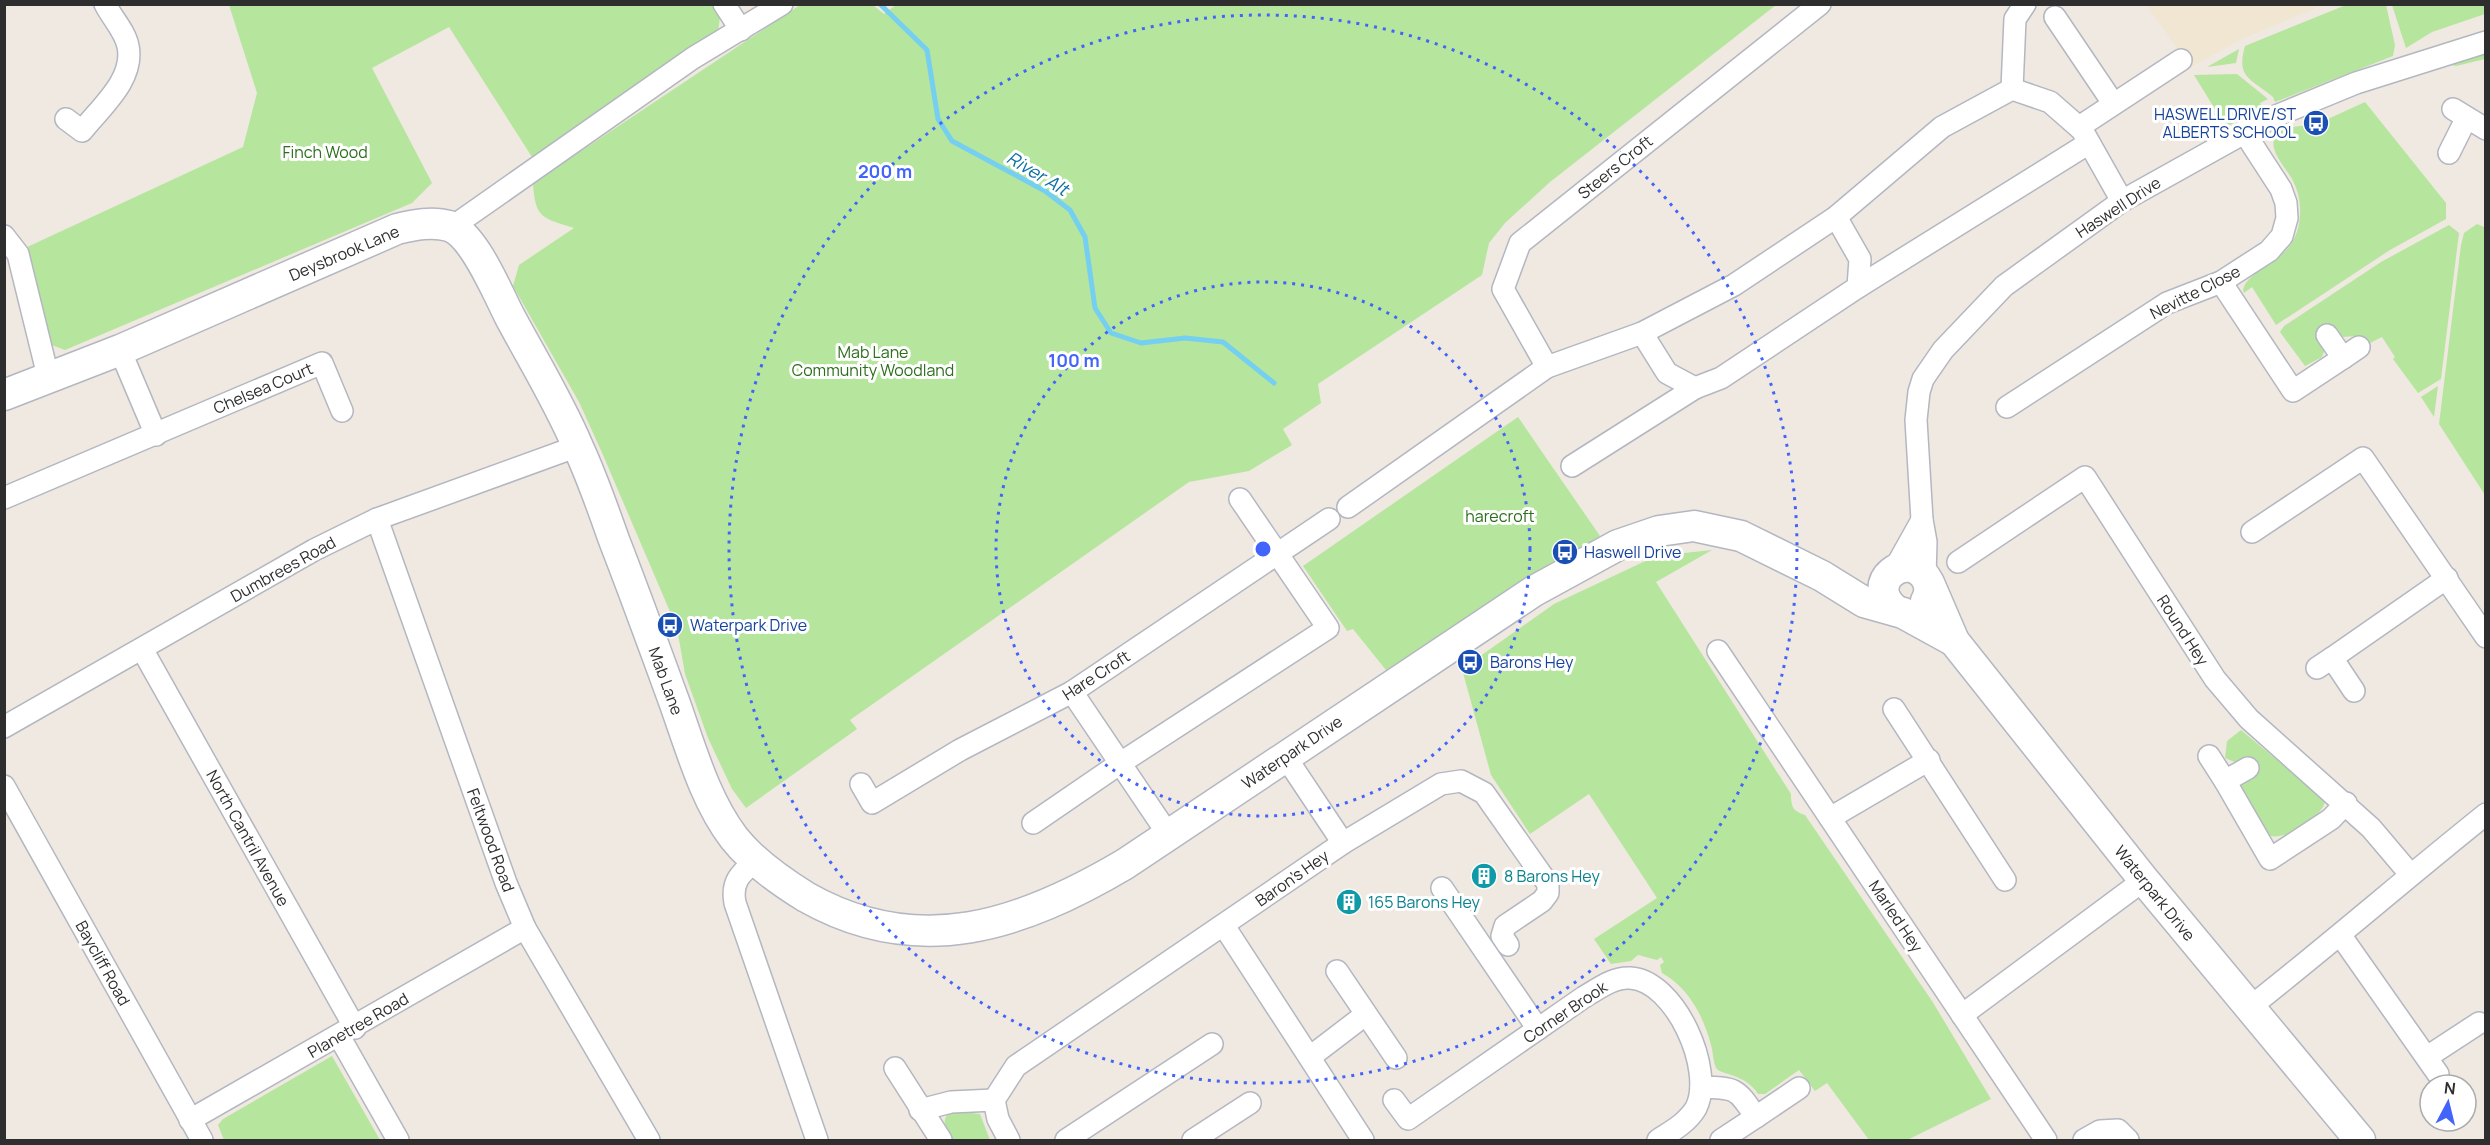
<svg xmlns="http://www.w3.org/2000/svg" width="2490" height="1145" font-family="Manrope,sans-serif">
  <rect width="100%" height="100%" fill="#efe9e1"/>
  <polygon fill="#f0e6d1" points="2146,5 2323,5 2242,39 2191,67"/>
  <g fill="#b6e59e">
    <polygon points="710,4 720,16 718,33 532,157 449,27 372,68 432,183 412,203 65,350 49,344 25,248 243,147 257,93 229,5"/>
    <path d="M897,4l879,1 -226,177 -45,41 -16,20 -7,32 -164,109 3,19 -38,26 9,16 -43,26 -60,11 -339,238 7,9 -111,79 -14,-19 -24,-51 -23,-64 -8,-46 -74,-173 -24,-53 -66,-116 6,-21 55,-37c-31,-10 -39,-9 -41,-45l267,-178h73l11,9z"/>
    <path d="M2346,5h40l9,40 -2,11 -118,46 -2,-5c-23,-19 -37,-19 -28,-51z"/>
    <polygon points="2392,5 2485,5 2485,14 2432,32 2406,48"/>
    <polygon points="2239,49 2236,63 2207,67"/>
    <polygon points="2485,52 2485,59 2456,66 2446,64"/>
    <polygon points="2237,74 2268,99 2260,103 2263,109 2226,127 2194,75"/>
    <path d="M2365,102l81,101v16l-56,31 -114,75 -24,-38 -8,6 -1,-3c6,-25 55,-26 57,-75 1,-12 -2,-25 -8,-36 -9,-16 -32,-36 -8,-51l33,-4z"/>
    <polygon points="2477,224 2486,228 2485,495 2439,424 2461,245 2464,233"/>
    <polygon points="2449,225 2459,233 2441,379 2418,393 2393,359 2395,357 2382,337 2364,346 2357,336 2343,337 2330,324 2318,332 2325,349 2322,357 2305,366 2280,332 2284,326 2381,262"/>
    <polygon points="2438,386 2434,417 2421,397"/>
    <polygon points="1518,417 1600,536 1390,675 1353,629 1347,631 1303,566"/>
    <path d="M1712,550l-56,32 135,212c0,13 2,17 14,21l127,186 59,98 -84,41h-38l-42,-57 -12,8 -16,-21 -34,24h-7c-13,-21 -38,-19 -42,-26 -3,-7 -3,-17 -5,-23 -7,-28 -23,-58 -49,-72l-2,-8 4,-3 -3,-5 -4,3 -19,-5 -7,6 -20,3 -17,-25 63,-41 -68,-104 -59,40 -39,-59 -29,-106 92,-65 102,-48z"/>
    <path d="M2241,730l84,70c0,16 -42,43 -57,35l-28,-48 4,-6 -7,-18 -12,-5 2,-17z"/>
    <polygon points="332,1056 380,1140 224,1140 218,1125 223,1119"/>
    <path d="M951,1110l29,4 10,26h-37c-8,-10 -13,-20 -2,-30z"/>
  </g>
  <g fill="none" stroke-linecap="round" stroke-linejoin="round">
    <polyline stroke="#75cff0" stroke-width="5" points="880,4 927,50 938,119 952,141 1045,191 1070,210 1085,237 1095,308 1111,333 1141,343 1185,338 1223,342 1274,383"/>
    <g stroke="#b4b7c1" stroke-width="24">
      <g id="street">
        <polyline points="724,4 741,30"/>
        <polyline points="2055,17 2113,103"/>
        <polyline points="2012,89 2015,19 2025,4"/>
        <polyline points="2453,109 2486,129"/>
        <path d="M66,119l16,12c19,-24 53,-52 46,-85 -3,-15 -16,-28 -23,-42"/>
        <polyline points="2079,127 2181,60"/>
        <polyline points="2449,153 2466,119"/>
        <polyline points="452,227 693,58 782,4"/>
        <polyline points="4,236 18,254 48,376"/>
        <polyline points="2221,282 2293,391 2343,358"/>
        <polyline points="1858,287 2089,143"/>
        <polyline points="1642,333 1667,373 1695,388 1721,378 1858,287 1860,259 1836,217"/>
        <polyline points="2327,335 2343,358 2359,347"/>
        <polyline points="120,350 156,435"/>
        <polyline points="1547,367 1503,289 1520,243 1820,4"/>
        <polyline points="2007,407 2167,303 2221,282 2269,251 2282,236 2287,218 2286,203 2281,189 2244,132"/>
        <polyline points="1572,466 1695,388"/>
        <polyline points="4,498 322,363 342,411"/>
        <polyline points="1348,507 1547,367 1642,333 1734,285 1836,217 1942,127 2012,89 2050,102 2082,130 2122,201"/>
        <polyline points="377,519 506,883 525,928 649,1140"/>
        <polyline points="2252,532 2363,458 2486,637"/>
        <polyline points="1958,562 2085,477 2215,679 2249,719 2371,828 2410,874"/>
        <polyline points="1894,570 1922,520"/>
        <polyline points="1925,576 1926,542 1922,520 1916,420 1919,392 1923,379 1943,350 2004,286 2122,201 2271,118 2356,83 2486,42"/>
        <polyline points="142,649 355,1028"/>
        <polyline points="1718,651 2046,1140"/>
        <polyline points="2332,658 2447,578"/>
        <polyline points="2317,668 2332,658 2354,691"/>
        <polyline points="1072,692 1168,834"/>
        <polyline points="1894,709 2005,880"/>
        <polyline points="4,727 314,550 377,519 578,446"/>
        <polyline points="1285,756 1343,843"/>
        <polyline points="2209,756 2225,781 2248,768"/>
        <polyline points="2225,781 2270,859 2331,819 2346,803"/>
        <polyline points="861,784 872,803 960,750 1072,692 1329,519"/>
        <polyline points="4,786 202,1140"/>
        <polyline points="1830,818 1929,760"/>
        <polyline points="1033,823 1119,764 1328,628 1240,499"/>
        <path d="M755,861c-15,13 -24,21 -20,42l82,237"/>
        <polyline points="1442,888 1538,1029"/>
        <polyline points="1224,926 1363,1140"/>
        <polyline points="2341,936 2438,1074"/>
        <polyline points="1337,971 1396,1058"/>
        <path d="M2249,1008c80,-63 157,-130 237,-194"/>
        <polyline points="1962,1015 2144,880"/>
        <polyline points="339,1036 398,1140"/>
        <polyline points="1310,1057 1365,1015"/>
        <polyline points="2427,1057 2479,1023"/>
        <polyline points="895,1068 941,1140"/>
        <path d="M1701,1087c36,1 35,1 55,30l-35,23"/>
        <path d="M1394,1100l14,19 176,-122c14,-8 29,-20 46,-19 45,2 85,92 66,130 -9,15 -24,23 -38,32"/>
        <polyline points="920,1110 951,1102 994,1100"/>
        <polyline points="1756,1117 1799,1088"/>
        <polyline points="190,1120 525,928"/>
        <polyline points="1009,1140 998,1119 994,1100 1016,1066 1343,843 1441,784 1461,781 1484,793 1548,884 1548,893 1542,901 1505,926 1502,936 1508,945"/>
        <polyline points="1066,1140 1212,1044"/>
        <polyline points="1193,1140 1250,1103"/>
        <polyline points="2084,1140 2100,1131 2118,1130 2128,1140"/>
      </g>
    </g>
    <g stroke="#b4b7c1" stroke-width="33">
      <g id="secondary">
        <path d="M4,395l116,-45 277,-121c17,-4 35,-8 52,-3 25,8 49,68 61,91 23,43 49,85 68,130 14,30 25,62 36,93 21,54 41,109 61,164 16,45 30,96 59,134 19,24 46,43 72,59 113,64 216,28 319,-33l409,-273 84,-46 41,-14 35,-5 47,10 81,40 42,26 39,11 51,28"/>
        <polyline points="1929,583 1954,641 2144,880 2360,1140"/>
        <path d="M1894,609c-31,-27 14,-60 32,-31 5,8 4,16 0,23"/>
      </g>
    </g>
    <use href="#street" stroke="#fff" stroke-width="21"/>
    <use href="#secondary" stroke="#fff" stroke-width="30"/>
  </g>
  <g fill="none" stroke="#4264fb" stroke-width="3" stroke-dasharray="3 6">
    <circle cx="1263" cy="549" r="267"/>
    <circle cx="1263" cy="549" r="534"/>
  </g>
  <defs>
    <g id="bus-disc" transform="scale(1.35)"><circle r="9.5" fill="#1a4fb4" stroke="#fff"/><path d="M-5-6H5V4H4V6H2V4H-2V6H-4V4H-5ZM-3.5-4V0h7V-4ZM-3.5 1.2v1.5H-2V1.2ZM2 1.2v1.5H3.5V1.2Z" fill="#fff"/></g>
    <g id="building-disc" transform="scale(1.35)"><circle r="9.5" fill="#0f9aa8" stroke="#fff"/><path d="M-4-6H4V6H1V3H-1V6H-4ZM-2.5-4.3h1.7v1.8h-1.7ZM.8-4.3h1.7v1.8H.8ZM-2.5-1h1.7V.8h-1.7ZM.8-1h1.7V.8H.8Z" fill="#fff"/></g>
  </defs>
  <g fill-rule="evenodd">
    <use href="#bus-disc" x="2316" y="123"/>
    <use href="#bus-disc" x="1565" y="552"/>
    <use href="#bus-disc" x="670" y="625"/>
    <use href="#bus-disc" x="1470" y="662"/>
    <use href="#building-disc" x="1484" y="876"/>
    <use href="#building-disc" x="1349" y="902"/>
  </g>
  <g text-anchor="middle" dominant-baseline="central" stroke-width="6" stroke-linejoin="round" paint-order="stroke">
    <g font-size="16" fill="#164399" stroke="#fff" text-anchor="start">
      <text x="2296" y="114" text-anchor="end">HASWELL DRIVE/ST<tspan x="2296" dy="18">ALBERTS SCHOOL</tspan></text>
      <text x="1584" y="552">Haswell Drive</text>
      <text x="690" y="625">Waterpark Drive</text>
      <text x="1490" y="662">Barons Hey</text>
    </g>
    <g font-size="16" fill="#2c6e1b" stroke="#fff">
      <text x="325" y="152">Finch Wood</text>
      <text x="873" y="352">Mab Lane<tspan x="873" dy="18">Community Woodland</tspan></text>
      <text x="1500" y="516">harecroft</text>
    </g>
    <g font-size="16" fill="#2e2e2e" stroke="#fff">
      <text transform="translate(1615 167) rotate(-39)">Steers Croft</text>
      <text transform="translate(2118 207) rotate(-33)">Haswell Drive</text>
      <text transform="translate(344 253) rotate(-23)">Deysbrook Lane</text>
      <text transform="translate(2195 292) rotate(-27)">Nevitte Close</text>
      <text transform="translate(263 388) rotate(-23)">Chelsea Court</text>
      <text transform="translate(283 569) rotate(-29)">Dumbrees Road</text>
      <text transform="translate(2183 630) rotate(57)">Round Hey</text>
      <text transform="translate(1096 675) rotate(-33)">Hare Croft</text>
      <text transform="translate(666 681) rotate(70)">Mab Lane</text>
      <text transform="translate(1292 752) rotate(-34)">Waterpark Drive</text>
      <text transform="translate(248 838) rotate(61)">North Cantril Avenue</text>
      <text transform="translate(491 840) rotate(70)">Feltwood Road</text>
      <text transform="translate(1292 878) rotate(-35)">Baron's Hey</text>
      <text transform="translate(2155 893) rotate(51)">Waterpark Drive</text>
      <text transform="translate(1896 916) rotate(56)">Marled Hey</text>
      <text transform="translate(103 963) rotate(61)">Baycliff Road</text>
      <text transform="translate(1565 1012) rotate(-34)">Corner Brook</text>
      <text transform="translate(358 1025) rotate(-30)">Planetree Road</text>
    </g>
    <g font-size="16" fill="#0d838f" stroke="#fff" text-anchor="start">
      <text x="1504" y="876">8 Barons Hey</text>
      <text x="1368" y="902">165 Barons Hey</text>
    </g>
    <g font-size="18" font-style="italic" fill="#0d6fa3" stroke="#fff">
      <text transform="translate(1038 173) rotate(31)">River Alt</text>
    </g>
  </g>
  <circle cx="1263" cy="549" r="9" fill="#4264fb" stroke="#fff" stroke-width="3"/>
  <g font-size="18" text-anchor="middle" font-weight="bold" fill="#4264fb" stroke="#fff" stroke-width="6" stroke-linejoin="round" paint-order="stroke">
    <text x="885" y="178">200 m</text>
    <text x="1074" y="367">100 m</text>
  </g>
  <rect width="2490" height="1145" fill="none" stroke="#2e2e2e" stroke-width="12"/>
  <g transform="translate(2448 1103) rotate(7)"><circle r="28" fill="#ffffff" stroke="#ababab" stroke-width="1.5"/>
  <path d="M0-4.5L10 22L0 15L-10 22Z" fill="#4264fb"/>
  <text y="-9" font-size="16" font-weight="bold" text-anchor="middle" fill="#2e2e2e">N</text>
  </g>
</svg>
